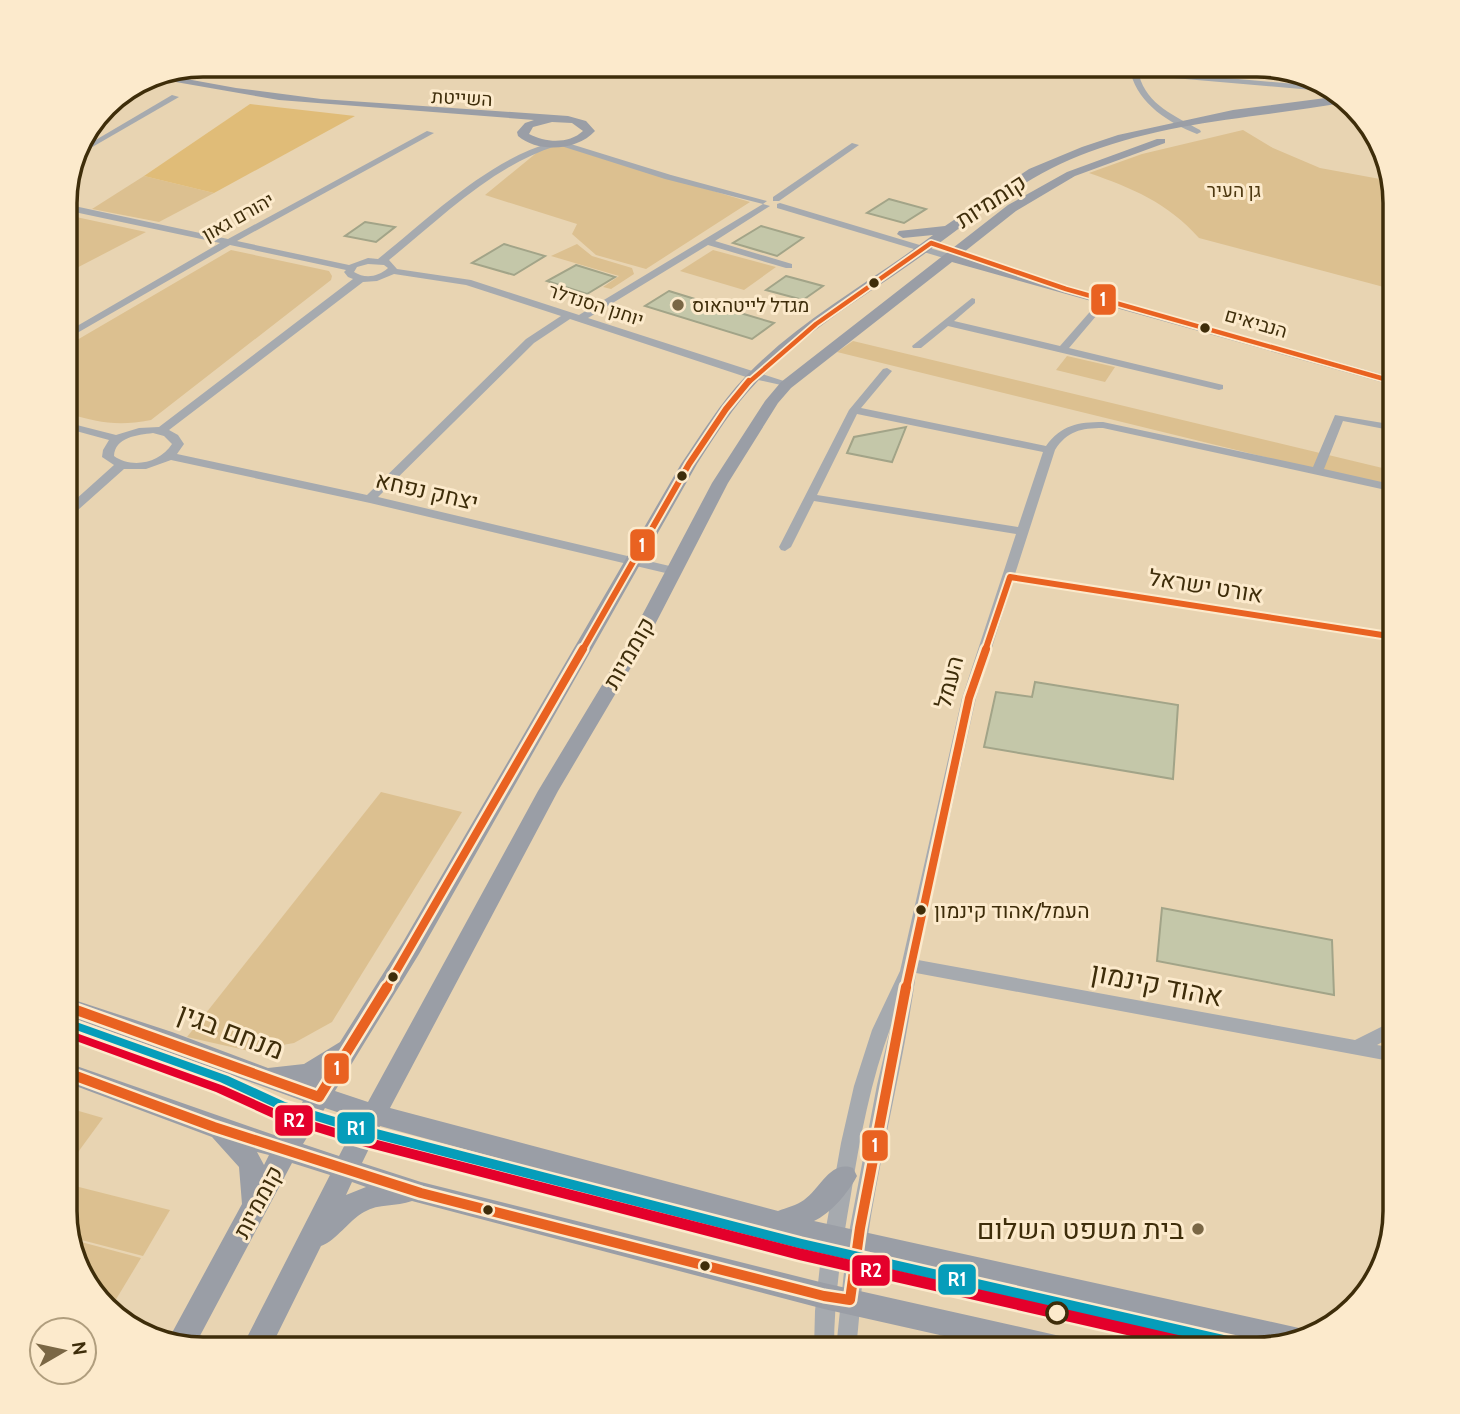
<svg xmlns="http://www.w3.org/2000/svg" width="1460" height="1414" font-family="Cabin,Heebo,sans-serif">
  <rect width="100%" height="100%" fill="#e8d4b2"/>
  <g fill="#dcc090">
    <path d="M519,65h120c-42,7 -78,11 -120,0z"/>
    <polygon points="757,65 845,65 847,76 776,77 758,68"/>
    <path d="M1243,130l30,18 47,20 71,13 4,22v87l-196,-52c-31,-35 -67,-50 -110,-65l53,-19z"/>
    <polygon points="560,145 750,202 646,269 596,255 572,234 577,224 485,195 540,150"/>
    <polygon points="144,176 214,193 159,222 92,209"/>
    <polygon points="76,217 146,232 65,274 65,224"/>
    <polygon points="577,244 592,256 632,268 634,274 611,289 603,287 619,276 551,256"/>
    <path d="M231,250l98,21 3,5 -1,4 -180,140c-36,7 -51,2 -86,-7v-66z"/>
    <polygon points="713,250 776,267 744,290 680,271"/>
    <polygon points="853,341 1395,471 1395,489 837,352"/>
    <polygon points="1067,356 1115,367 1105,382 1056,370"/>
    <polygon points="381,792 462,812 332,1022 294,1043 249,1051 187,1037"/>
    <polygon points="65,1107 103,1118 73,1159 65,1156"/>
    <polygon points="67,1184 170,1210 143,1256 70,1237 65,1211"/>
    <polygon points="70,1239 141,1258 112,1306 99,1302 75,1264"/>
  </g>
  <polygon fill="#e0bc78" points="250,104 355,116 214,193 144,176"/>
  <g fill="#c4c7a9" stroke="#a2a488" stroke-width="2">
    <polygon points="889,199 926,209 904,223 867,213"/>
    <polygon points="365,222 395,227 376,242 345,236"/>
    <polygon points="761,226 803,238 777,256 733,243"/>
    <polygon points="504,244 545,256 514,275 472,263"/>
    <polygon points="576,265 615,277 587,294 547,281"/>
    <polygon points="786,276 823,286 803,300 766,290"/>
    <polygon points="669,291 737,312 774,323 752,339 645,306"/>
    <polygon points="906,427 892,462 847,453 854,437"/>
    <polygon points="1035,682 1178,705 1173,779 984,747 996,692 1032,697"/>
    <polygon points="1162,908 1332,940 1334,995 1157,961"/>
  </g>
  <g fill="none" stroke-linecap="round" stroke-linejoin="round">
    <g fill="#a6aaaf" fill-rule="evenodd">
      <path d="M1051,65h28l250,22 6,5 -196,-17c8,30 36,41 61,55l1,2 -4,2c-28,-11 -58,-30 -66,-60l-76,-7z"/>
      <polygon points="172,95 179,97 75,157 77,151"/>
      <path d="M427,131l7,2 -197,108 112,24 19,-7 10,1c51,-41 111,-100 175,-117h3v4c-64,20 -116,73 -167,114l8,9 74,11 108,35 184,-111 7,2 -55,35 77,23v4h-6l-78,-23 -120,73 202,65v4l-41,-9 -179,-59 -36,24 -156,154 300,71 2,3 -2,3 -4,1 -304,-72 -199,-43 -25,9h-22l-55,49 -4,1v-10l49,-44 -12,-8 1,-7 6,-10 -44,-12v-6l51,13 23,-7 20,-1 194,-148 -5,-2 -4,-5 2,-2 -116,-25 -165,95v-7l155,-90 -155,-33v-6l163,35zM368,264l16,1 4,3c-10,9 -23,11 -34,4l3,-5zM394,274l72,11 95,31 -35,23 -159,156 -190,-41 7,-10 -6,-9 -9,-5 194,-148 14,-1zM153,433l11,3 8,8c-12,19 -40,25 -58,12 1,-19 23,-21 39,-23z"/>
      <polygon points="561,141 671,175 767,201 763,204 665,179 558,145 558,141"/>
      <polygon points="852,143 859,145 779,201 773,201 773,197"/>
      <polygon points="780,203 953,255 955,257 947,259 777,208 777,204"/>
      <polygon points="1105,297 1110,300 1108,302 1069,348 1223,385 1223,389 1219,390 948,326 921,348 913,348 912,346 972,298 975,299 975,303 954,321 1060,346 1102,298"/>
      <path d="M887,368l5,3 -31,37 185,38c15,-21 32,-24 57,-24l210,45 22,-52 60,10v6l-52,-10 -19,48 71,16v7l-292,-64c-22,0 -36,3 -48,22l-40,124 380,59v8l-382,-60 -37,117 -58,262 437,80 40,-20v15l-18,10 18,3v14l-479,-89c-12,90 -36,179 -49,269 -5,35 -7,71 -11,107h-20l11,-106 30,-158 14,-59c-20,54 -31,111 -40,168 -9,51 -17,102 -17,155h-20l1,-38 6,-55 20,-113 13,-57 18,-56 28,-59 62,-273 54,-164 -202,-33 -23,46 -6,4 -4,-1 -2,-3 70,-137 34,-41zM857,414l186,38 -25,75 -201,-32z"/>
    </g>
    <g fill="#9a9ea6" fill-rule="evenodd">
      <path d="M159,74l77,14 85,11 247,17 18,5 9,10c-18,20 -57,22 -77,5l-1,-4 8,-9 9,-3 -255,-20 -132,-23zM552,122l20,1 11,8c-14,13 -37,12 -54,3l4,-7z"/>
      <path d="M1341,96l7,6c-89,16 -173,18 -259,50 -63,23 -112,64 -166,103 -57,41 -119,76 -167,128 -23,24 -41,53 -59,81l-278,490 -84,137 33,11 170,-311 90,-149 84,-159 53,-82 16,-19 227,-177 59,-33 90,-33h8v4l-90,33 -59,35 -57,45 436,122v8l-443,-124 -161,126 -13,15 -50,80 -82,159 -88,149 -168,317 388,103c8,-3 19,-6 26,-11 17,-12 26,-40 49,-32l4,8c-8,16 -27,38 -43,45l485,107 10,4 3,6 -45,9 -433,-97 -454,-124 -18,37 59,19 403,101 236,53 10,4 4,9h-72l-178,-40 -412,-108c-16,6 -33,2 -48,11 -16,9 -27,28 -43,34l-51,103h-29l89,-174 -38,-12 -98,184 -27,-5 75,-138 -3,-37 -27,-30 -147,-55v-20l215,75 23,-36 -238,-86v-18l107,35 96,36 36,-4 36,-22 63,-100 278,-478c20,-29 39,-61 64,-87 54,-57 126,-95 188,-142l-30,3 -6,-4 2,-3 46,-5 84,-57 53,-22 36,-12 115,-25zM325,1108l33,11 -19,37 -36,-12zM257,1152l12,3 -5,10zM352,1182l14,5 -20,8z"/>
    </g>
    <g stroke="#fceacc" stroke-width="8">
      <polyline id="bus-1-far3" points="748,383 816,324 931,243 1066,289 1395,382"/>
    </g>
    <g stroke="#fceacc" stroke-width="10">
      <g id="bus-1-far2">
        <polyline points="1391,381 1395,382"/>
        <polyline points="582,651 689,464 726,409 749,381"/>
        <polyline points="985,651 1010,577 1395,637"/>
      </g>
    </g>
    <g stroke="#fceacc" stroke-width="13">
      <g id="bus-1-far1">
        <polyline points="386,989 583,649"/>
        <polyline points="906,989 969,698 986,649"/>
      </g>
    </g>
    <g stroke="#fceacc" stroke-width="15">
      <g id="bus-1">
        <polyline points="65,1006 319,1097 387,987"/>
        <polyline points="65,1072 214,1127 421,1193 824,1296 850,1300 860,1228 906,987"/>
      </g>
    </g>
    <use href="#bus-1-far3" stroke="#e96221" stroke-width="4.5"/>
    <use href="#bus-1-far2" stroke="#e96221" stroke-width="6"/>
    <use href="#bus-1-far1" stroke="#e96221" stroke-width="8"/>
    <use href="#bus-1" stroke="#e96221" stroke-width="10"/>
    <g stroke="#fceacc" stroke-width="5">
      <polygon id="rail-1" points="65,1018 228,1076 285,1102 365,1126 802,1239 1259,1343 1264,1345 1265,1348 1257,1349 1234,1349 802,1249 365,1136 278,1109 220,1082 65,1026"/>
    </g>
    <g stroke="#fceacc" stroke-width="5">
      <polygon id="rail-2" points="65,1029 224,1086 282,1112 362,1136 799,1248 1213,1343 1218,1345 1219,1349 1188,1349 799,1260 362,1146 275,1119 216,1092 65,1037"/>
    </g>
    <use href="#rail-1" fill="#069dba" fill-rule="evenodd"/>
    <use href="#rail-2" fill="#e4002b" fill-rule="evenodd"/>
  </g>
  <g fill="#3e2d0a" stroke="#fceacc" stroke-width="2.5">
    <circle cx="874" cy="283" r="6"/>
    <circle cx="1205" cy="328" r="6"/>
    <circle cx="682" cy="476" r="6"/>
    <circle cx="921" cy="910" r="6"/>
    <circle cx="393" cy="977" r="6"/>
    <circle cx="488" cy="1210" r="6"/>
    <circle cx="705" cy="1266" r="6"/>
  </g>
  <g fill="#7a6745" stroke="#fceacc" stroke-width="2.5">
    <circle cx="678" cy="305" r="7"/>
    <circle cx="1198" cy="1229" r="7"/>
  </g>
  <circle fill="#fceacc" stroke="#3e2d0a" stroke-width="3.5" cx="1057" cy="1313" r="10"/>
  <g text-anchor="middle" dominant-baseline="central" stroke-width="6" stroke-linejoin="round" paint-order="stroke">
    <g font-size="19" fill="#3e2d0a" stroke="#fceacc">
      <text transform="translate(462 98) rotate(3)">השייטת</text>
      <text transform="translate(238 217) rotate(-29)">יהורם גאון</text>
      <text transform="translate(596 305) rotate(18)">יוחנן הסנדלר</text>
      <text transform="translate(1256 323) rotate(16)">הנביאים</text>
    </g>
    <g font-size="19" fill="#4e3911" stroke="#fceacc">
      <text x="1234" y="190">גן העיר</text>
    </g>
    <g font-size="19" fill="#3e2d0a" stroke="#fceacc" text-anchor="start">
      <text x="692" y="305">מגדל לייטהאוס</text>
    </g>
    <g font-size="21" fill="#3e2d0a" stroke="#fceacc" text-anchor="start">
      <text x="934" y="910">העמל/אהוד קינמון</text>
    </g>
    <g font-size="23" fill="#3e2d0a" stroke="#fceacc">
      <text transform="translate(991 201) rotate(-33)">קוממיות</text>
      <text transform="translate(427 491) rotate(13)">יצחק נפחא</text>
      <text transform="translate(1206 586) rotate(9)">אורט ישראל</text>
      <text transform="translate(629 653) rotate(-60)">קוממיות</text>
      <text transform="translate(949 682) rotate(-75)">העמל</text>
      <text transform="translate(258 1202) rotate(-62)">קוממיות</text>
    </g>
    <g font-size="28" fill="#3e2d0a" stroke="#fceacc">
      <text transform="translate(1157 984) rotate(11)">אהוד קינמון</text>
      <text transform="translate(231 1031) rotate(21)">מנחם בגין</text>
    </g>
    <g font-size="28" fill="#3e2d0a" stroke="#fceacc" text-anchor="end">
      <text x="1184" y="1229">בית משפט השלום</text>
    </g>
  </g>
  <path d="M0 0H1460V1414H0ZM203 77H1257A126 126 0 0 1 1383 203V1211A126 126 0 0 1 1257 1337H203A126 126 0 0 1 77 1211V203A126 126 0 0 1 203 77Z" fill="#fceacc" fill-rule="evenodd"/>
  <path fill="none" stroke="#3e2d0a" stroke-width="3.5" d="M203 77H1257A126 126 0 0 1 1383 203V1211A126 126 0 0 1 1257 1337H203A126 126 0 0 1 77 1211V203A126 126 0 0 1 203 77Z"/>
  <g stroke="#fceacc" stroke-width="2.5">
    <rect x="1090" y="283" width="27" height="33" rx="7" fill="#e96221"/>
    <rect x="629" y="528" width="27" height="34" rx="7" fill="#e96221"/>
    <rect x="323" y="1052" width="27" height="33" rx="7" fill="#e96221"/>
    <rect x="274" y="1104" width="40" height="33" rx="7" fill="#e4002b"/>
    <rect x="336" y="1111" width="40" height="34" rx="7" fill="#069dba"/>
    <rect x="861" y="1129" width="28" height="33" rx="7" fill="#e96221"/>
    <rect x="851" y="1254" width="40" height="33" rx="7" fill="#e4002b"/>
    <rect x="937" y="1263" width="40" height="33" rx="7" fill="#069dba"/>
  </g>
  <g font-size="19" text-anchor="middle" font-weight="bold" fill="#fff">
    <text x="1103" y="306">1</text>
    <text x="642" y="552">1</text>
    <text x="337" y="1075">1</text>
    <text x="294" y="1127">R2</text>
    <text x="356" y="1135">R1</text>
    <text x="875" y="1152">1</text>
    <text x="871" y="1277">R2</text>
    <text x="957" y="1286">R1</text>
  </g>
  <g transform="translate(63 1351) rotate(81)"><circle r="33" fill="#fceacc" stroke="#b09e7e" stroke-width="2"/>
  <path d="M0-5L12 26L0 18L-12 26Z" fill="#7a6745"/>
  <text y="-10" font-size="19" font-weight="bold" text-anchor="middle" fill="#3e2d0a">N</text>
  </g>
</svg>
